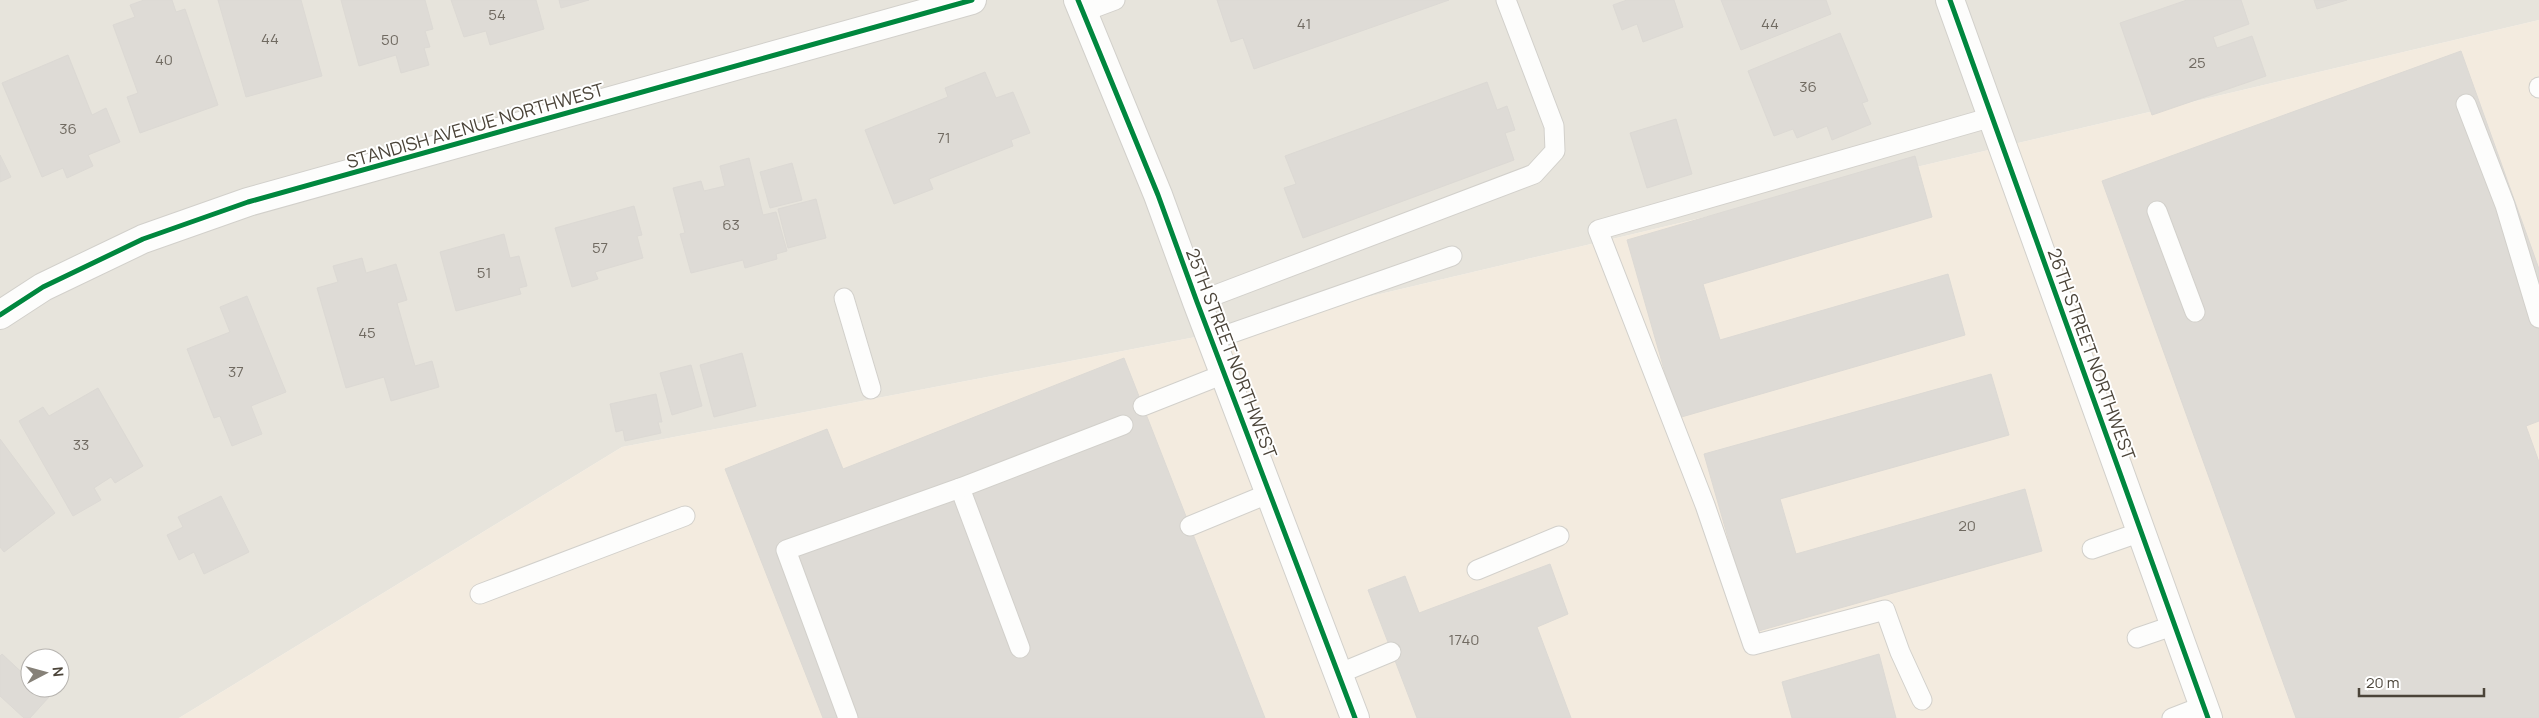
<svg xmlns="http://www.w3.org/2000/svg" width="2539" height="718" font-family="Manrope,sans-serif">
  <rect width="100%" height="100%" fill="#f4f2ee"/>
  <path fill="#e7e4dc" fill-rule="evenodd" d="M0,0h2539v20l-1333,315 -584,112 -443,271h-179zM30,658h30v30h-30z"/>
  <polygon fill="#f3ebdf" points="2539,20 2539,718 179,718 622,447 1206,335"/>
  <g fill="#dedbd6" stroke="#dcd9d4">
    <polygon points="144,0 172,0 176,12 185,9 218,105 140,133 127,97 138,93 113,25 135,17 130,5"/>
    <polygon points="218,0 301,0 322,76 246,97"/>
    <polygon points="341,0 425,0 433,29 425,31 430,47 424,48 429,65 401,73 396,55 359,66"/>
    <polygon points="451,0 536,0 544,29 490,45 486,31 464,37"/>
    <polygon points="559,0 589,0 561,8"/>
    <polygon points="1217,0 1449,0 1254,69 1243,38 1231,42"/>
    <polygon points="1627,0 1674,0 1683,27 1643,42 1637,24 1622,30 1613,5"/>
    <polygon points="1721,0 1826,0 1831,14 1741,50"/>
    <polygon points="2187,0 2241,0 2249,24 2213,37 2217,48 2252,36 2266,76 2152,115 2120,23"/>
    <polygon points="2314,0 2347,0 2317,9"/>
    <polygon points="1840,33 1868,101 1862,103 1871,124 1832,140 1827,126 1797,138 1793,129 1774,136 1748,71"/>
    <polygon points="2461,51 2539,269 2539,421 2526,426 2539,462 2539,718 2296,718 2102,181"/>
    <polygon points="68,55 92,115 106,108 120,142 88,155 93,166 67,178 63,168 42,177 2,83"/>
    <polygon points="985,72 996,98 1013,92 1030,133 1011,140 1013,146 929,179 933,189 894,204 865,130 948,97 945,88"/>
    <polygon points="1487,82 1497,110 1507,106 1515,130 1505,133 1514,160 1303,238 1284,188 1296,184 1285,156"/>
    <polygon points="1676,119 1692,174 1647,188 1630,133"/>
    <polygon points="0,155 11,177 0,182"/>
    <polygon points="1915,156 1932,217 1703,284 1720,340 1948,274 1965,335 1678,418 1627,240"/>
    <polygon points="749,158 763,215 776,212 787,251 776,254 777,259 745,268 743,260 691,273 680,234 685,233 673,188 701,181 704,191 725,186 720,166"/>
    <polygon points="792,163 802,200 770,208 760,172"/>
    <polygon points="816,199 826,238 788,248 778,209"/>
    <polygon points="634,206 642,235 637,236 643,258 595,272 598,279 572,287 555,228"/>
    <polygon points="504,234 510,258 519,256 527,286 519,288 521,294 456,311 440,252"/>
    <polygon points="362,258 366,273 396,264 407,300 397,303 415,366 432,361 439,387 391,401 384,377 346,388 317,288 338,282 333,266"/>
    <polygon points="247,296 286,392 251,406 262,434 232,446 220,416 214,418 187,349 230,332 220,307"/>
    <polygon points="742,353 756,406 714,417 700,365"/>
    <polygon points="1124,358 1265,718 823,718 725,469 827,429 843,469"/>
    <polygon points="691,365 702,406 672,415 660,373"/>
    <polygon points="1991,374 2009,435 1780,499 1796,554 2025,489 2042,551 1755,632 1704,454"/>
    <polygon points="98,388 143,466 115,483 111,477 94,488 101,500 73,516 19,421 43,407 49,416"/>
    <polygon points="656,394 662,422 658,422 661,433 625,441 623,430 616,432 610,404"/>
    <polygon points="0,439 55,513 4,552 0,547"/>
    <polygon points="221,496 249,552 204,574 194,552 179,560 167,535 183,527 178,517"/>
    <polygon points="1550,564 1568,614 1537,627 1571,718 1417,718 1368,590 1405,576 1419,613"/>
    <polygon points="2,654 30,680 30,688 39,688 49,697 30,718 24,718 0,696 0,656"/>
    <polygon points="1879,654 1896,718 1792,718 1782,682"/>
  </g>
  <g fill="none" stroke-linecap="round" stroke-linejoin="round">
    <g stroke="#d2d0cb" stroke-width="21">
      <g id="service">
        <polyline points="1083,12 1115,0"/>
        <polyline points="2539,87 2539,88"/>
        <polyline points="2466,104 2505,205 2539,318"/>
        <polyline points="2157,211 2195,312"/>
        <polyline points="844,298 871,389"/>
        <polyline points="1197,302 1534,174 1555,151 1554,126 1506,0"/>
        <polyline points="1212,340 1452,256"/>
        <polyline points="1143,406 1224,374"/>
        <polyline points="960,488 1020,648"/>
        <polyline points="1190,526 1270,493"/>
        <polyline points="2092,549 2141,532"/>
        <polyline points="1477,570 1559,536"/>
        <polyline points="480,594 685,516"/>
        <polyline points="2137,638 2175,625"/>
        <polyline points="1338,674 1391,652"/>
        <polyline points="1922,700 1900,652 1885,610 1753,645 1705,505 1598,230 1992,117"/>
        <polyline points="848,718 786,550 960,488 1123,425"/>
        <polyline points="2172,718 2203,706"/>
      </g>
    </g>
    <g stroke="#d2d0cb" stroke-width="30">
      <g id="minor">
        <polyline points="1078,0 1158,195 1197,302 1355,718"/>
        <polyline points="1950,0 2208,718"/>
        <polyline points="0,315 43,287 143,239 248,202 972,0"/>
      </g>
    </g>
    <use href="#service" stroke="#fdfdfc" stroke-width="19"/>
    <use href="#minor" stroke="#fdfdfc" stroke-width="28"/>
    <g stroke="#fff" stroke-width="8">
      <g id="cycleway">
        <polyline points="1078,0 1158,195 1197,302 1355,718"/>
        <polyline points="1950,0 2208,718"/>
        <polyline points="0,315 43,287 143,239 248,202 972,0"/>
      </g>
    </g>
    <use href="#cycleway" stroke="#00873e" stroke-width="5"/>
  </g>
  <g text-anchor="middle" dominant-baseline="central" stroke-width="4" stroke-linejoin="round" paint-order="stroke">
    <g font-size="15" fill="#706a61">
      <text x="497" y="14">54</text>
      <text x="1304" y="23">41</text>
      <text x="1770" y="23">44</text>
      <text x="270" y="38">44</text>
      <text x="390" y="39">50</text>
      <text x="164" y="59">40</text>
      <text x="2197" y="62">25</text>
      <text x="1808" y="86">36</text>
      <text x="68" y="128">36</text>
      <text x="944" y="137">71</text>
      <text x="731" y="224">63</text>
      <text x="600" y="247">57</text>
      <text x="484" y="272">51</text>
      <text x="367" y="332">45</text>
      <text x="236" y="371">37</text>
      <text x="81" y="444">33</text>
      <text x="1967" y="525">20</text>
      <text x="1464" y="639">1740</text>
    </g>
    <g font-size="18" fill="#4b4439" stroke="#fff">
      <text transform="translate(475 125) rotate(-16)">STANDISH AVENUE NORTHWEST</text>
      <text transform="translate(1232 353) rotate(69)">25TH STREET NORTHWEST</text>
      <text transform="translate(2092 354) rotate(70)">26TH STREET NORTHWEST</text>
    </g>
  </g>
  <g transform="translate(45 673) rotate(84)"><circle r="24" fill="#ffffff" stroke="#b7b4b0"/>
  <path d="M0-4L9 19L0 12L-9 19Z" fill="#868178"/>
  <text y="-8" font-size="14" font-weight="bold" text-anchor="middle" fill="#4b4439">N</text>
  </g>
  <path d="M2359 688v8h125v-8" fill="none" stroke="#4b4439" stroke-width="2.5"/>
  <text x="2366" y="688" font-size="15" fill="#4b4439" stroke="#ffffff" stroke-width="4" paint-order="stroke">20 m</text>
</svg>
